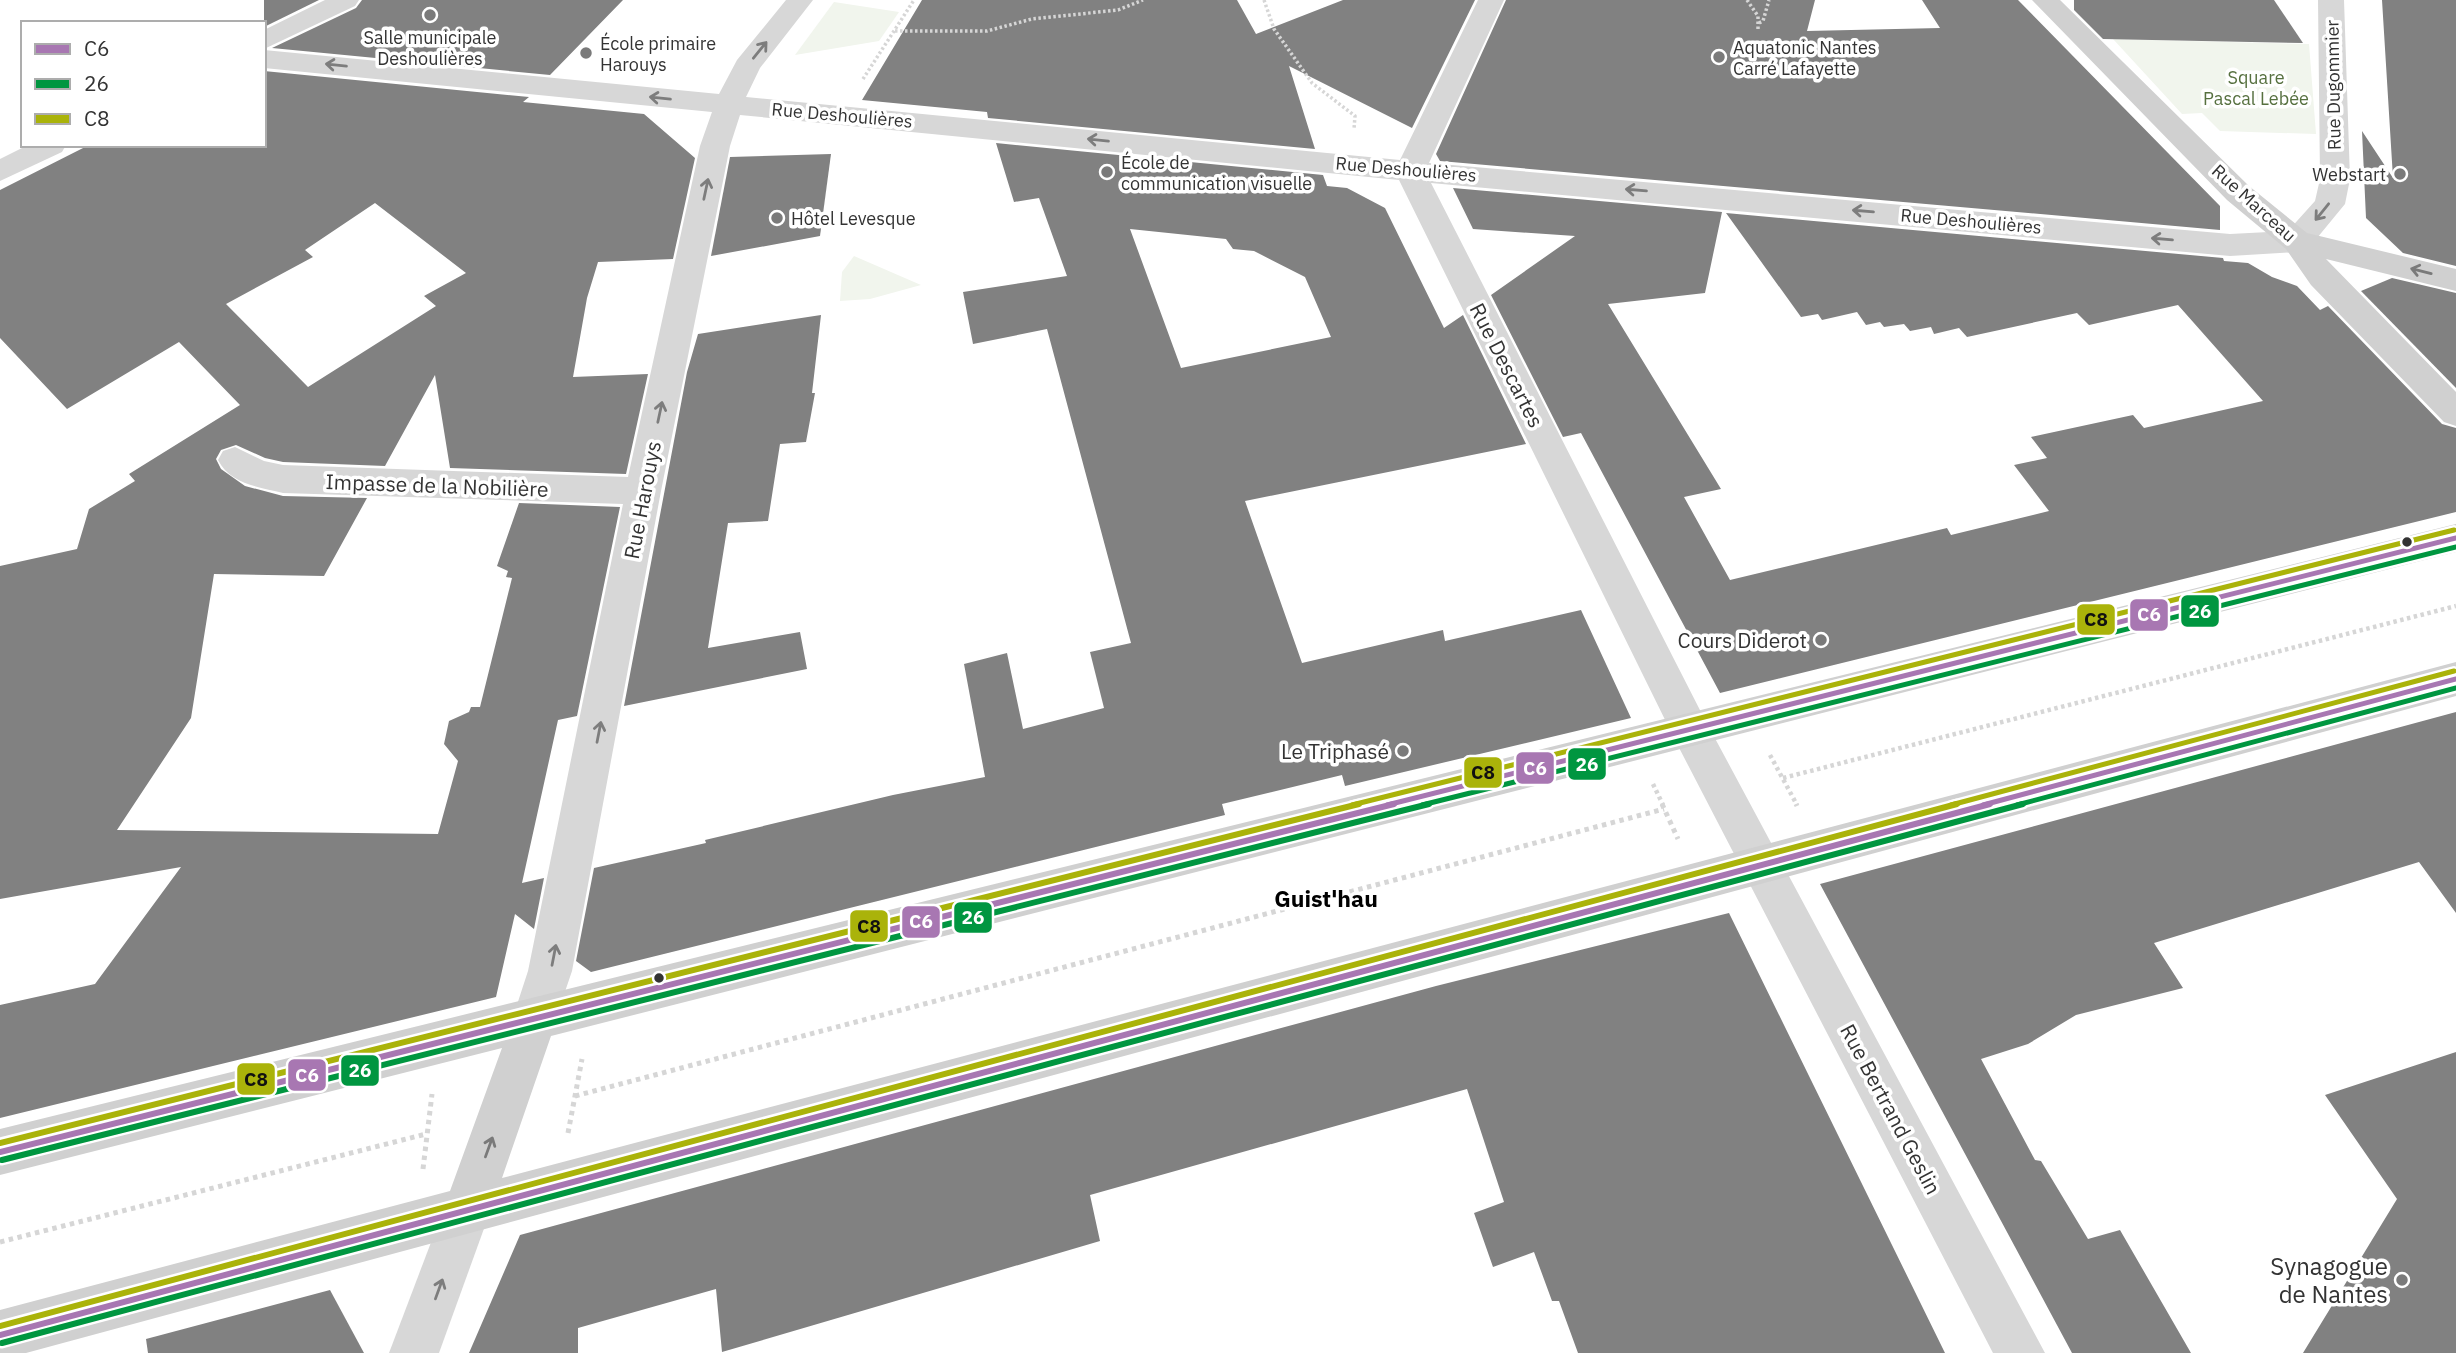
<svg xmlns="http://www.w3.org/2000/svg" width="2456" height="1353" font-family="'IBM Plex Sans',sans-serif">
  <rect width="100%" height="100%" fill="#fff"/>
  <g fill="#f1f5ed">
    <polygon points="834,2 899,12 879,41 795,55"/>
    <polygon points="2113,39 2309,44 2316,134 2220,131 2202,113 2182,114"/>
    <polygon points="854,256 921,285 870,299 840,301 842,272"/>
  </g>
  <g fill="#818181" fill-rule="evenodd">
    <polygon points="264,0 319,0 264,27"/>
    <polygon points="362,0 623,0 550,75 272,48 356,8"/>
    <polygon points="922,0 1237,0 1256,34 1343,0 1475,0 1412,128 1289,66 1315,149 988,118 987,112 862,100"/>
    <polygon points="1506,0 1815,0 1807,31 1940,28 1922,0 2018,0 2220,206 2220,230 1440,161 1436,154"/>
    <polygon points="2074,0 2274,0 2303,43 2103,39 2074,10"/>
    <polygon points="2382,0 2456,0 2456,266 2403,253 2366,218 2362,131 2393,178"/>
    <path d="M264,71l265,26 -6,5 121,12 51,44 -22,101 -75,3 -11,36 -14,79 75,-3 -22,100 -176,-6 -15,-93 -50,91 -102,-4 -18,-4 -29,-13 -15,5 -5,9 5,10 24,17 38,10 84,2 -43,78 -110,-2 -23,144 -74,112 321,4 20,-73 -14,-17 5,-23 20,-9 2,-5h9l32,-129 -6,-1 2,-6 -11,-5 22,-63 101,4 -43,209 -19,4 -36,163 22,-5 -10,51 -19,-15 -19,83 -496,121v-113l95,-21 86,-117 -181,32v-333l77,-17 12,-40 46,-28 -6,-7 111,-69 -61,-63 -112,67 -67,-71v-148l89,-45h175zM375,203l91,70 -42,23 12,10 -128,81 -82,-83 87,-47 -8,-7z"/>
    <path d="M996,143l327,32 4,11 20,2 38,20 59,120 19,-13 63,129 -281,57 57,162 141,-33 2,11 136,-31 50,108 -286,68 -3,-11 -120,29 3,11 -634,157 -15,-11 18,-93 112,-25 -1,-3 188,-45 92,-18 -21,-113 43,-11 16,76 81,-21 -14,-56 41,-9 -84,-314 -74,15 -10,-52 104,-16 -28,-78 -25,4zM1130,229l96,10 7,10 21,2 51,26 26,60 -150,31z"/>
    <polygon points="831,154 820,236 711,256 730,157"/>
    <polygon points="1453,188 1722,212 1705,293 1608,304 1721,489 1684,497 1730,580 1947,528 1951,535 2049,511 2014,465 2047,458 2031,437 2133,415 2144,428 2263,401 2178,305 2089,325 2077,313 1967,337 1959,328 1934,334 1931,327 1910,331 1904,324 1884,327 1880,322 1866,325 1857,312 1822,320 1818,314 1801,317 1726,213 2223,258 2224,261 2248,263 2272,277 2297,286 2320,310 2328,306 2442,424 2456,428 2456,512 1720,693 1581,433 1563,437 1491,295 1575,236 1473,229"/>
    <polygon points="2392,278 2456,293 2456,388 2361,291"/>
    <polygon points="821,315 812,393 815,393 806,442 780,444 768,521 728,523 708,648 800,632 807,669 624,706 687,372 698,334"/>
    <polygon points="2456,712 2456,913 2419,862 2154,943 2183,988 2076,1015 2028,1044 1981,1059 2035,1160 2041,1161 2088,1239 2120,1230 2191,1353 2072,1353 1820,884"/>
    <polygon points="1729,913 1945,1353 1578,1353 1559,1301 1552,1301 1534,1252 1493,1267 1474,1213 1504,1202 1467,1089 1090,1195 1100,1241 722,1352 716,1289 578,1328 578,1353 469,1353 520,1235 1436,986"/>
    <polygon points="2456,1052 2456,1353 2303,1353 2397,1199 2325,1095"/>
    <polygon points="330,1290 364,1353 148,1353 146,1339"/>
  </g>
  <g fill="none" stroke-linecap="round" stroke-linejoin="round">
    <g stroke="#d6d6d6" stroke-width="3.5" stroke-dasharray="2.5 2.5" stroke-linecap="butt">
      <polyline points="1264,0 1274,29 1312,83 1355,116 1354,129"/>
      <polyline points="1747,0 1758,16 1758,30"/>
      <polyline points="1759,23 1763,21 1769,0"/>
      <polyline points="895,31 987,31 1032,19 1118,10 1143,0"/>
      <polyline points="863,79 914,0"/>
    </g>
    <g stroke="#d6d6d6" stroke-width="4.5" stroke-dasharray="3.5 3.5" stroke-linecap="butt">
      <polyline points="1770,755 1797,805"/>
      <polyline points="1783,778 2456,606"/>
      <polyline points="1653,784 1663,805"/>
    </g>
    <g stroke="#d6d6d6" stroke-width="5" stroke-dasharray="4.5 4.5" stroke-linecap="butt">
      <polyline points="1662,804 1678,839"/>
      <polyline points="1796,804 1797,806"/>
      <polyline points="575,1096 1664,809"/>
      <polyline points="568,1133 582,1059"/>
      <polyline points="423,1169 432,1094"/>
      <polyline points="0,1242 426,1134"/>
    </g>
    <g fill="#d7d7d7" fill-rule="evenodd">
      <polygon points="325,0 359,0 355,6 264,49 264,30"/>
      <path d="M786,0h27l-53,68 -14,29 654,63 78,-160h26l-75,163 801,71 58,-3 27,-30 5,-22 -2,-179h26l6,179 -5,25 -37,45 -11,3 -67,4 -799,-73 272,533 342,637h-52l-318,-613 -276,-560 -659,-65 -10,31 -69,345 -89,480 -22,65 -16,6 -16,-6 -6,-16 16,-49 95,-467 -340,-11c-24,-6 -53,-9 -65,-33l5,-9 12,-4 29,14 19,4 345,12 72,-331 12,-34 -448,-44v-18l455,44 18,-34z"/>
      <polygon points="28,145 66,145 62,152 0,181 0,159"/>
      <polygon points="466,1188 483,1195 490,1212 439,1353 389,1353 449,1195"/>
    </g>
    <g fill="#d0d0d0" fill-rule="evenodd">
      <polygon points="2032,0 2060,0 2249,186 2307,233 2456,269 2456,291 2326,259 2456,392 2456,426 2444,422 2311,285 2286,249 2227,200"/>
      <polygon points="2456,524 2456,552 551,1036 502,1178 2456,662 2456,696 26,1353 0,1353 0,1310 450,1191 502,1048 0,1175 0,1129"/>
    </g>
    <g stroke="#fff" stroke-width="10">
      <g id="bus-1-far1">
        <polyline points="1387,805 2456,538"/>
        <polyline points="1983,805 2456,679"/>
      </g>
    </g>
    <g stroke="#fff" stroke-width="11">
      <g id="bus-1">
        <polyline points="0,1152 1394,804"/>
        <polyline points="0,1335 1990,804"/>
      </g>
    </g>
    <g stroke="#fff" stroke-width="10">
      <g id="bus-2-far1">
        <polyline points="1422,805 2456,547"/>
        <polyline points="2017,805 2456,688"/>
      </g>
    </g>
    <g stroke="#fff" stroke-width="11">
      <g id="bus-2">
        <polyline points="2,1160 1429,804"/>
        <polyline points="2,1343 2023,804"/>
      </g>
    </g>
    <g stroke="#fff" stroke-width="10">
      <g id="bus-3-far1">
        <polyline points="1352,805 2454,530"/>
        <polyline points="1951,805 2454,671"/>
      </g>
    </g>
    <g stroke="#fff" stroke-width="11">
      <g id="bus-3">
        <polyline points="0,1143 1359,804"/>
        <polyline points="0,1326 1957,804"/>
      </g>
    </g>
    <use href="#bus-1-far1" stroke="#a877b2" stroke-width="5"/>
    <use href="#bus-1" stroke="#a877b2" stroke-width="6"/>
    <use href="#bus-2-far1" stroke="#009640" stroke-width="5"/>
    <use href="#bus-2" stroke="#009640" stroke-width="6"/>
    <use href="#bus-3-far1" stroke="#aab30a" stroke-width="5"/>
    <use href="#bus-3" stroke="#aab30a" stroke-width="6"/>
  </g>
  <defs><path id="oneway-shaft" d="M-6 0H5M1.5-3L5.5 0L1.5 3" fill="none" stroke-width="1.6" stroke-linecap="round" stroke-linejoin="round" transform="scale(1.75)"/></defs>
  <g stroke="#7d7d7d">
    <use href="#oneway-shaft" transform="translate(760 50) rotate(-51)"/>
    <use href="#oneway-shaft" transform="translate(336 65) rotate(-174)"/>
    <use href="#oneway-shaft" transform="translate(660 98) rotate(-174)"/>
    <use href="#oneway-shaft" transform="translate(1098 140) rotate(-174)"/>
    <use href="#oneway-shaft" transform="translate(706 189) rotate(-78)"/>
    <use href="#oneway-shaft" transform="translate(1636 190) rotate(-175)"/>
    <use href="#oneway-shaft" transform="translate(1863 211) rotate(-175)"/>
    <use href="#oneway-shaft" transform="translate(2322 212) rotate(129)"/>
    <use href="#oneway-shaft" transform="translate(2162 239) rotate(-175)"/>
    <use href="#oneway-shaft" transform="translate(660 412) rotate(-78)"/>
    <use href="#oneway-shaft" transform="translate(599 732) rotate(-79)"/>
    <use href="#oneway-shaft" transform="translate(554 955) rotate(-79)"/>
    <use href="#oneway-shaft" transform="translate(439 1289) rotate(-70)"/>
  </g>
  <g stroke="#7a7a7a">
    <use href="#oneway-shaft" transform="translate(2421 271) rotate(-166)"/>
    <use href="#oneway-shaft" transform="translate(489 1147) rotate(-70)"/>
  </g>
  <g fill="#7a7a7a" stroke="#fff" stroke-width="2.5">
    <circle cx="430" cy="15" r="7"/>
    <circle cx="586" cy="53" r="7"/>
    <circle cx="1719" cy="57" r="7"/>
    <circle cx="1107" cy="172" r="7"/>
    <circle cx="2400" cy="174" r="7"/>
    <circle cx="777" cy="218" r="7"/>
    <circle cx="1821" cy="640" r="7"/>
    <circle cx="1403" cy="751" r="7"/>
    <circle cx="2402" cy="1280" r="7"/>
  </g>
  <g fill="#333" stroke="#fff" stroke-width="2.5">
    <circle cx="2407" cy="542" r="6"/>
    <circle cx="659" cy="978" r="6"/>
  </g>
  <g text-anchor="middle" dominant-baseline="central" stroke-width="7" stroke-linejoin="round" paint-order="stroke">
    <g font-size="18" fill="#333" stroke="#fff" text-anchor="start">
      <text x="430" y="37" text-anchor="middle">Salle municipale<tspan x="430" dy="21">Deshoulières</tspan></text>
      <text x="600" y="43">École primaire<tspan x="600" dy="21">Harouys</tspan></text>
      <text x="1733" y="47">Aquatonic Nantes<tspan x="1733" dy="21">Carré Lafayette</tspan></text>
      <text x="1121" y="162">École de<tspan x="1121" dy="21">communication visuelle</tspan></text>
      <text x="2386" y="174" text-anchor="end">Webstart</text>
      <text x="791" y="218">Hôtel Levesque</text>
    </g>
    <g font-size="18" fill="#56703f" stroke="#fff">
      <text x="2256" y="77">Square<tspan x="2256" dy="21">Pascal Lebée</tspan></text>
    </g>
    <g font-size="18" fill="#333" stroke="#fff">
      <text transform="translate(2333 85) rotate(-91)">Rue Dugommier</text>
      <text transform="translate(842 115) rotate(5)">Rue Deshoulières</text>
      <text transform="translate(1406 169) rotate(5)">Rue Deshoulières</text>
      <text transform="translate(2254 203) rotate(42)">Rue Marceau</text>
      <text transform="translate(1971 221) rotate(5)">Rue Deshoulières</text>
    </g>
    <g font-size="21" fill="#333" stroke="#fff">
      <text transform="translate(1507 365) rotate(63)">Rue Descartes</text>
      <text transform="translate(437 485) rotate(2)">Impasse de la Nobilière</text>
      <text transform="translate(642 500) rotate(-79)">Rue Harouys</text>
      <text transform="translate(1891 1109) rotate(62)">Rue Bertrand Geslin</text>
    </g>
    <g font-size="21" fill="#333" stroke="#fff" text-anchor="end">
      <text x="1807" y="640">Cours Diderot</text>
      <text x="1389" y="751">Le Triphasé</text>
    </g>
    <g font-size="23" font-weight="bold" fill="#000" stroke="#fff">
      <text x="1326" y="898">Guist'hau</text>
    </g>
    <g font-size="24" fill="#333" stroke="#fff" text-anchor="end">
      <text x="2388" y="1266">Synagogue<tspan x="2388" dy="28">de Nantes</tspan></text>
    </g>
  </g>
  <g stroke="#fff" stroke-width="2.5">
    <rect x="2180" y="594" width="40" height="34" rx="7" fill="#009640"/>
    <rect x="2129" y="598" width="40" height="34" rx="7" fill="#a877b2"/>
    <rect x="2076" y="603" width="40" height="33" rx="7" fill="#aab30a"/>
    <rect x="1567" y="747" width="40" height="34" rx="7" fill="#009640"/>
    <rect x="1515" y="751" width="40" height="34" rx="7" fill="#a877b2"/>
    <rect x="1463" y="756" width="40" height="33" rx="7" fill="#aab30a"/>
    <rect x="953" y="901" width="40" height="33" rx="7" fill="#009640"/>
    <rect x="901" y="905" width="40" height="34" rx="7" fill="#a877b2"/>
    <rect x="849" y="909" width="40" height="34" rx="7" fill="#aab30a"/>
    <rect x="340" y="1054" width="40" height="33" rx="7" fill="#009640"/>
    <rect x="287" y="1058" width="40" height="34" rx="7" fill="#a877b2"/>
    <rect x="236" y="1062" width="40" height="34" rx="7" fill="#aab30a"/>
  </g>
  <g font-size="19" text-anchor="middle" font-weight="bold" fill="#fff">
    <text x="2200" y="618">26</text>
    <text x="2149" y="621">C6</text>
    <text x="1587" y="771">26</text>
    <text x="1535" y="775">C6</text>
    <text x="973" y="924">26</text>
    <text x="921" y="928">C6</text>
    <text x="360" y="1077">26</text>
    <text x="307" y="1082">C6</text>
  </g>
  <g font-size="19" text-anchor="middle" font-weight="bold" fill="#111">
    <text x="2096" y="626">C8</text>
    <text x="1483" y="779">C8</text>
    <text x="869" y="933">C8</text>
    <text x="256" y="1086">C8</text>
  </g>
  <rect x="21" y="21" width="245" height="126" fill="#ffffff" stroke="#adadad" stroke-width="2"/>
  <rect x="35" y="44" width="35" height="10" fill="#a877b2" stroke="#adadad" stroke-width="2"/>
  <text x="84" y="56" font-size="21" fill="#333333">C6</text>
  <rect x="35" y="79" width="35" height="10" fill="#009640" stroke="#adadad" stroke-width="2"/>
  <text x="84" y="91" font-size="21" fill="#333333">26</text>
  <rect x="35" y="114" width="35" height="10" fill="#aab30a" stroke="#adadad" stroke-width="2"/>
  <text x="84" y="126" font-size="21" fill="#333333">C8</text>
</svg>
